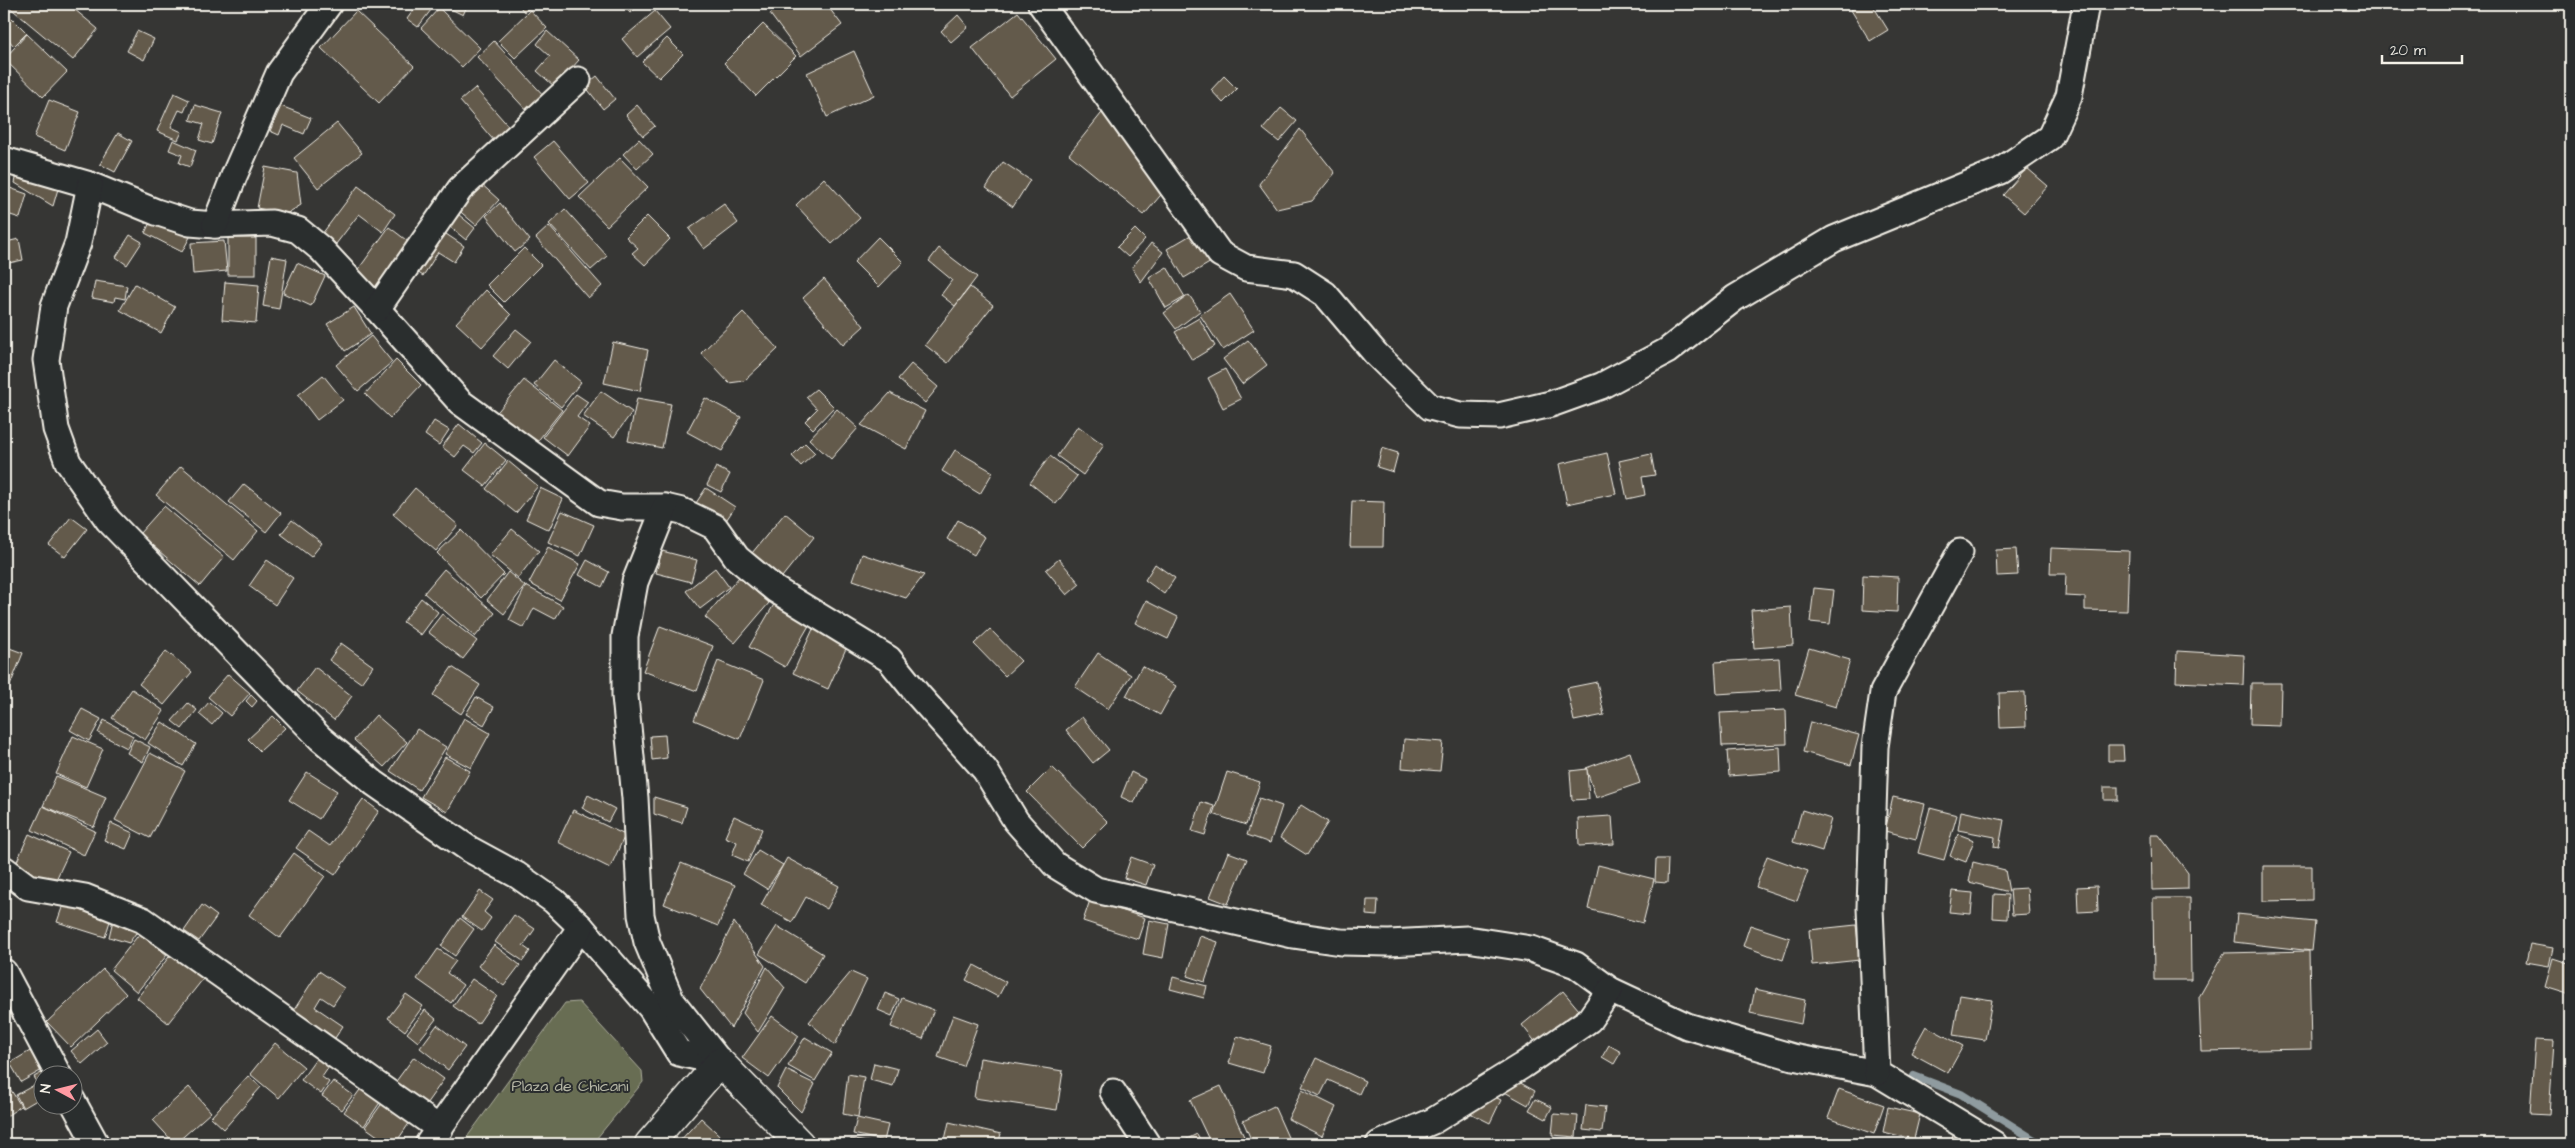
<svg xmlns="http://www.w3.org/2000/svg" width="2575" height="1148" font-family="'Architects Daughter',sans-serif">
  <rect width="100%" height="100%" fill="#363634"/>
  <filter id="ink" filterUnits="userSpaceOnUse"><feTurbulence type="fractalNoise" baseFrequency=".02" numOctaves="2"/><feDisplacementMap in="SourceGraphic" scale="10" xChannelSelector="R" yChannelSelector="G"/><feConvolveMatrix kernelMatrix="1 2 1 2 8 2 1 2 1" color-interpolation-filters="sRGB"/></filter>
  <g filter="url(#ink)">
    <polygon fill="#686d53" stroke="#aeaf9e" points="579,1002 642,1071 643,1082 592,1144 462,1144 565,1003"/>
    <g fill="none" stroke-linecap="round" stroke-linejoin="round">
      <polyline stroke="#8f9b9f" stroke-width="8" points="1914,1076 1961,1094 2041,1144"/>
    </g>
    <g fill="#645a4c" stroke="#f4f1e8">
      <polygon points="9,4 68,4 98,29 73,60 8,6"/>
      <polygon points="418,4 423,4 431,10 418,27 407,19"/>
      <polygon points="446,4 468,4 463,15 445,6"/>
      <polygon points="518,4 534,4 524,12"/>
      <polygon points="622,4 641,4 630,13"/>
      <polygon points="784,4 826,4 842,25 801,56 770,14"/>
      <polygon points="1860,4 1872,4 1888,30 1870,41 1851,10"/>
      <polygon points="439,8 480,48 462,67 421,28"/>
      <polygon points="530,10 547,28 515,58 498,41"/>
      <polygon points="5,11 27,33 14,46 6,37 4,39"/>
      <polygon points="356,11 414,66 379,103 321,48"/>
      <polygon points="655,11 670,29 637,57 622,39"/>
      <polygon points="1018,12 1056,59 1010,96 972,48"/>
      <polygon points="958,15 968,27 951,42 941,31"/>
      <polygon points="763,24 796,56 756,96 724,63"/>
      <polygon points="137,31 154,39 144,60 127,51"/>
      <polygon points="547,31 579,60 555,87 537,71 550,56 537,44"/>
      <polygon points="27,34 67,72 43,97 4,59"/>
      <polygon points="667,38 683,54 659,78 642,62"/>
      <polygon points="494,41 546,98 529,113 477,57"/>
      <polygon points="854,51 874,95 827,117 807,73"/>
      <polygon points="597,76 615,99 603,109 585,86"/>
      <polygon points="1224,76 1237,89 1223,103 1211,90"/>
      <polygon points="475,88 510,128 495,142 460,101"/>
      <polygon points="174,93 189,100 184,112 179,110 171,127 182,132 178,140 157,131"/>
      <polygon points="49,100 80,112 65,150 34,137"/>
      <polygon points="195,105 222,113 212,144 199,140 204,124 190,120"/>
      <polygon points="637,105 655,126 643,136 626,115"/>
      <polygon points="281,106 311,118 304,134 283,125 279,135 270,131"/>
      <polygon points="1281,108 1297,121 1279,142 1263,129"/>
      <polygon points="1105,109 1165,190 1144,215 1069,154"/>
      <polygon points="337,123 362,153 318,188 294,158"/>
      <polygon points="1300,129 1335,173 1312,201 1277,209 1259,184"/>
      <polygon points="118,133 132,141 115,172 100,164"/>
      <polygon points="639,139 653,154 637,169 623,154"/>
      <polygon points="173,140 196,150 190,167 179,163 182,155 169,150"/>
      <polygon points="553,141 589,183 570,199 534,157"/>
      <polygon points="620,158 648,187 607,226 579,197"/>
      <polygon points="1003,162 1030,180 1013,207 986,188"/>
      <polygon points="265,167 297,173 301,205 286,214 257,208"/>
      <polygon points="2027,168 2048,186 2024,213 2003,195"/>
      <polygon points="18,170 60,182 53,206 15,183"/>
      <polygon points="824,178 860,218 832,244 796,205"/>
      <polygon points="479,182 499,200 476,225 456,208"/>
      <polygon points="4,186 27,194 20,218 4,213"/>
      <polygon points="358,186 395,214 383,232 359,214 336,244 322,234"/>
      <polygon points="500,203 530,240 515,252 486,216"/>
      <polygon points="724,204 738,223 704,249 689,229"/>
      <polygon points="565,209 607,256 591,270 549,224"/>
      <polygon points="453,210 475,228 466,240 444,222"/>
      <polygon points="647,216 670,239 645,265 632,253 638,248 626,237"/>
      <polygon points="152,218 190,237 182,252 145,233"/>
      <polygon points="549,226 602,286 588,298 536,238"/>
      <polygon points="389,227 414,246 375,301 355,274"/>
      <polygon points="437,228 464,246 454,262 438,252 423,276 411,268"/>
      <polygon points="1135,229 1145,239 1128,257 1117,247"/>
      <polygon points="1196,232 1213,261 1184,278 1167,249"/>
      <polygon points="4,234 6,242 19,239 23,260 4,264"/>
      <polygon points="130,235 142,242 127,265 116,257"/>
      <polygon points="878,237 903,262 879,287 854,262"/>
      <rect x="228" y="238" width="28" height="37"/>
      <polygon points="224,241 227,271 193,274 191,243"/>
      <polygon points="1151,243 1163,252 1141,282 1132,268"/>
      <polygon points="524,248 541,265 504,302 487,285"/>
      <polygon points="939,248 977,277 955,306 941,295 952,280 929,261"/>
      <polygon points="271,256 287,259 279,309 263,306"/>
      <polygon points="297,263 325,276 311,306 283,293"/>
      <polygon points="1167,267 1185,297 1166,308 1149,278"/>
      <polygon points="824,279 864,326 843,345 803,298"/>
      <polygon points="95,281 127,286 125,299 115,297 114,302 92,298"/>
      <polygon points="225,282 259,285 256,323 222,320"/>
      <polygon points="135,284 175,307 161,333 120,310"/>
      <polygon points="970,287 993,305 948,363 925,345"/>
      <polygon points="486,290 511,315 482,347 456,323"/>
      <polygon points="1230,294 1254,330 1223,350 1200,315"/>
      <polygon points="1189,295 1200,311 1176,329 1164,313"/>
      <polygon points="354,307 371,334 345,351 327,324"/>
      <polygon points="743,312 778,349 744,381 729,383 701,353"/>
      <polygon points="1199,318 1215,346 1192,360 1175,332"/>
      <polygon points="516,329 531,341 508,369 493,356"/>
      <polygon points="371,336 392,362 358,391 336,365"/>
      <polygon points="1248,340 1267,365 1242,384 1223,359"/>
      <polygon points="613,342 648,350 640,391 604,383"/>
      <polygon points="396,360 421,385 390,418 365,394"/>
      <polygon points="554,360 581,382 561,407 534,385"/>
      <polygon points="911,364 938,387 925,403 898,379"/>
      <polygon points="1225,369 1241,399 1223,408 1208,378"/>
      <polygon points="323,375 343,400 317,420 298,395"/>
      <polygon points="524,380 562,410 533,447 494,416"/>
      <polygon points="816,389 834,407 813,429 805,421 817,409 806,397"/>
      <polygon points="601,391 632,412 614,437 583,416"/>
      <polygon points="890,393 925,411 906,449 861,425"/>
      <polygon points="576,394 588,402 577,417 590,426 568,456 543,437"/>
      <polygon points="637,398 671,404 662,448 628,441"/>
      <polygon points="705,398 741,417 722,451 687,432"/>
      <polygon points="837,409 858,428 831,459 809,439"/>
      <polygon points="434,421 449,430 439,445 425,435"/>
      <polygon points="459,424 482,443 474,453 464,446 455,457 442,447"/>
      <polygon points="1078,426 1104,445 1083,475 1057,456"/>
      <polygon points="485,443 506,460 485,486 464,470"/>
      <polygon points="805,443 815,453 801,466 792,456"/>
      <polygon points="1382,448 1398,453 1393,472 1377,467"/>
      <polygon points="955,450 993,472 980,494 942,471"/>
      <polygon points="1607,453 1616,494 1567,504 1559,464"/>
      <polygon points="1651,454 1655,475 1642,477 1645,495 1627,499 1619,461"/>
      <polygon points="1050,456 1077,476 1056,504 1030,483"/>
      <polygon points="508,461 538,486 516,513 486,489"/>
      <polygon points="181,466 258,531 234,560 156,495"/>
      <polygon points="716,467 730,474 721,492 707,485"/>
      <polygon points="244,484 281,513 266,532 229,502"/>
      <polygon points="415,488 458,525 436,551 393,514"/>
      <polygon points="540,488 563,499 549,530 526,519"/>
      <polygon points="706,488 735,507 723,525 694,506"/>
      <polygon points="1352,501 1384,502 1383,547 1350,547"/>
      <polygon points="164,506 224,557 200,586 139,534"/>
      <polygon points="562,511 594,525 580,556 548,542"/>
      <polygon points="785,513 814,537 782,577 752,553"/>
      <polygon points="71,517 87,529 65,557 49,545"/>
      <polygon points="292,520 322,543 311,557 281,534"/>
      <polygon points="958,520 985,537 974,555 947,539"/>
      <polygon points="512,529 539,551 518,578 490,555"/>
      <polygon points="461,530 504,574 481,598 437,553"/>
      <polygon points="548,547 580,564 560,600 529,583"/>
      <polygon points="2051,548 2129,551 2127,611 2085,610 2085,597 2065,596 2066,574 2050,574"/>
      <polygon points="2016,549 2018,575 1997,576 1996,550"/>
      <polygon points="662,551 697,560 691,582 656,573"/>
      <polygon points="862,554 924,575 906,598 853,580"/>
      <polygon points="1059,559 1080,584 1067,595 1046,570"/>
      <polygon points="267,560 293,578 275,605 249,586"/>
      <polygon points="587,560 609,572 602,587 579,575"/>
      <polygon points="1155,564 1175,578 1164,594 1145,580"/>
      <polygon points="715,568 729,587 700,609 686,591"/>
      <polygon points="444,569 495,613 475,637 424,593"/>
      <polygon points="508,572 525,586 504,614 487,600"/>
      <polygon points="1863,575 1898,577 1897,612 1862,610"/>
      <polygon points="739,577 769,603 735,643 705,617"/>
      <polygon points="526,586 563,606 555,619 534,608 524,628 509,620"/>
      <polygon points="1814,588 1834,590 1830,624 1810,622"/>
      <polygon points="421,598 438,612 421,635 403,622"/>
      <polygon points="776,601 811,622 785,667 749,647"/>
      <polygon points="1146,601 1178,617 1168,639 1135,623"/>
      <polygon points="1791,607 1793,645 1754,648 1751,610"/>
      <polygon points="442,614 477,641 463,659 428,632"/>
      <polygon points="660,626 713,646 697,691 643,671"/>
      <polygon points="813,629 848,644 828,689 793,673"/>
      <polygon points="990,629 1021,661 1005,676 974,644"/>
      <polygon points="341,643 373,666 361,683 329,660"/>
      <polygon points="4,646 23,653 9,688 4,686"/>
      <polygon points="1809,648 1850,660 1836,707 1795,695"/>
      <polygon points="166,651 192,672 164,705 139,684"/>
      <polygon points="2177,651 2244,655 2243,685 2176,682"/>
      <polygon points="1098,653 1131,675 1108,709 1075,687"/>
      <polygon points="1779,658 1781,690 1717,694 1715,662"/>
      <polygon points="718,661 764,680 740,739 694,720"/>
      <polygon points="1142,666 1176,686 1160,715 1126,696"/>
      <polygon points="315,667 352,696 334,720 297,691"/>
      <polygon points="452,667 480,685 461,714 433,695"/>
      <polygon points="228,674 250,693 230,716 208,697"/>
      <polygon points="1597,682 1604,715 1574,721 1567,688"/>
      <polygon points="2251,683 2281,683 2280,726 2250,725"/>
      <polygon points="132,689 164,711 145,740 112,718"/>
      <polygon points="2025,692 2026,727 2000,728 1999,693"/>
      <polygon points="251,695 257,701 252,707 246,701"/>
      <polygon points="476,697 494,707 484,725 466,714"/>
      <polygon points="209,702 222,713 212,725 199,714"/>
      <polygon points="188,703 197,710 182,729 172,721"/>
      <polygon points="82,709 101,719 89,741 70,730"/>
      <polygon points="1786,710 1787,744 1722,746 1720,713"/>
      <polygon points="376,715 407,742 384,767 354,740"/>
      <polygon points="273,716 285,728 260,751 248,739"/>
      <polygon points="1082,717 1109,750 1093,763 1066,730"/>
      <polygon points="464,718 490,733 471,768 445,754"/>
      <polygon points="104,720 133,736 127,748 98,733"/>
      <polygon points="162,722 196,744 183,766 148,743"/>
      <polygon points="1810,722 1859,735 1851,765 1803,752"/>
      <polygon points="417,729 446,747 419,790 390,771"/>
      <polygon points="665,735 667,758 652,760 650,736"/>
      <polygon points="73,736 103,749 86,787 56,774"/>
      <polygon points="134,739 150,747 143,762 127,753"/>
      <polygon points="1404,739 1443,742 1440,771 1402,768"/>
      <polygon points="2108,745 2123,745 2124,761 2108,761"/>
      <polygon points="1780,747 1781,772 1729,776 1727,751"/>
      <polygon points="1630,752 1640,783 1596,798 1586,768"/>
      <polygon points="150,753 185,771 150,838 115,820"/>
      <polygon points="445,757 470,771 447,812 421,797"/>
      <polygon points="1052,767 1108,822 1082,848 1027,792"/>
      <polygon points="1587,769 1589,799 1572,800 1570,771"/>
      <polygon points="307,772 337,791 319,819 289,800"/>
      <polygon points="1131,772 1145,779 1134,803 1121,797"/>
      <polygon points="1227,772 1260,782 1246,825 1213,814"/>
      <polygon points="56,776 106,797 94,827 43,806"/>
      <rect x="2104" y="787" width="14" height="13"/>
      <polygon points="588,795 615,809 608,822 582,808"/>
      <polygon points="654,797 687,807 682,823 654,814"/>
      <polygon points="1893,797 1925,804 1916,839 1885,831"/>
      <polygon points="1259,798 1282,806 1270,843 1247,835"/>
      <polygon points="363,799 379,811 335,875 296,848 308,831 330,846"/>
      <polygon points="1201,802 1214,806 1205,835 1192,831"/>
      <polygon points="1301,805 1328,822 1307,855 1280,838"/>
      <polygon points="43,806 95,831 84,855 32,830"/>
      <polygon points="1930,808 1957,815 1944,860 1918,853"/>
      <polygon points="573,810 625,835 610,868 558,842"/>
      <polygon points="1802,810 1831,819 1822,851 1793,842"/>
      <polygon points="1961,811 2004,820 1999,848 1994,847 1995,837 1958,830"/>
      <polygon points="734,816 762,829 748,862 732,855 737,842 725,837"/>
      <polygon points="1612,816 1614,844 1579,846 1578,818"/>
      <polygon points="111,823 133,833 126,849 104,840"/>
      <polygon points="29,834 69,852 53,886 14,868"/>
      <polygon points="1958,834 1974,840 1966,862 1950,856"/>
      <polygon points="2151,835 2159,835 2188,873 2188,889 2152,890"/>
      <polygon points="758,850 783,865 767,889 743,874"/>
      <polygon points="1228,852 1247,859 1228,904 1210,897"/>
      <polygon points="294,853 325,876 280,938 249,915"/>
      <polygon points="1767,856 1808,871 1797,901 1756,887"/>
      <polygon points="1131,857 1153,865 1146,885 1124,878"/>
      <polygon points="787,858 839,886 827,909 806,897 792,922 761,905"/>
      <polygon points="1656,859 1668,859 1667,883 1655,882"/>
      <polygon points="1973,862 2005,870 2009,892 1969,882"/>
      <polygon points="681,863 735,885 718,926 664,904"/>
      <polygon points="1598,865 1654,879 1643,923 1588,909"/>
      <polygon points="2263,866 2312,866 2312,900 2263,901"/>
      <polygon points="2097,886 2098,911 2078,912 2077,887"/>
      <polygon points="2027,888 2029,914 2012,915 2010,889"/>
      <polygon points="480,891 493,900 484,912 491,918 482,931 462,917"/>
      <polygon points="1952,891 1973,893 1971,914 1949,912"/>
      <polygon points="1994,894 2008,895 2007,919 1993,918"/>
      <polygon points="2153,898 2190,898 2191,980 2154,980"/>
      <polygon points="1090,900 1145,918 1138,939 1083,921"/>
      <polygon points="1367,900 1378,900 1377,916 1366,915"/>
      <polygon points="64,902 111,918 105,937 57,922"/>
      <polygon points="202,905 217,916 199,941 184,931"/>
      <polygon points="2237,914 2315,922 2312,951 2234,942"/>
      <polygon points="514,915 535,929 523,946 530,951 523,961 495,942"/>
      <polygon points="460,918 474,929 455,956 441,946"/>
      <polygon points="113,920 140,927 129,943 109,937"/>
      <polygon points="1149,920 1169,924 1163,958 1143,954"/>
      <polygon points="734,922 765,966 731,1028 700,989"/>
      <polygon points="1750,925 1790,938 1783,960 1743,946"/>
      <polygon points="1856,925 1860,960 1812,965 1809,930"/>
      <polygon points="777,926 823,954 805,983 759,954"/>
      <polygon points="140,933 167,955 137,992 111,970"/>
      <polygon points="1200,936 1218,942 1205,982 1187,976"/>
      <polygon points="2530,944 2553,948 2549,966 2526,962"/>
      <polygon points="494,945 520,965 504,986 478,966"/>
      <polygon points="438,949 456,961 447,973 463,985 451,1003 417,979"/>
      <polygon points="2309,951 2311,1049 2201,1051 2199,997 2224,953"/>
      <polygon points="172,953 203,979 168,1023 137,998"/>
      <polygon points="2553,958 2571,964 2571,995 2545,987"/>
      <polygon points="974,965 1006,982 998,997 966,980"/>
      <polygon points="767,967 785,988 758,1032 743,1013"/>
      <polygon points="103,969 126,994 71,1047 47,1022"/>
      <polygon points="319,971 344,988 333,1005 321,997 315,1007 343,1026 333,1041 292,1013"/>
      <polygon points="851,972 867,979 835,1045 809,1022"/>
      <polygon points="1173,977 1207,986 1204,998 1170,989"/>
      <polygon points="472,979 497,996 478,1024 453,1006"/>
      <polygon points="1755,989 1805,1000 1801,1024 1750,1013"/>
      <polygon points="1563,991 1579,1010 1537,1044 1522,1025"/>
      <polygon points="885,993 899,999 892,1016 878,1010"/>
      <polygon points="406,994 423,1006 405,1031 388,1018"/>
      <polygon points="1960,995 1992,1000 1985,1040 1953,1035"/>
      <polygon points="902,998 934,1010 923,1039 891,1027"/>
      <polygon points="425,1010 436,1019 418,1042 407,1033"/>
      <polygon points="953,1015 978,1024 963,1066 938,1057"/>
      <polygon points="772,1016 799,1036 769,1078 742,1058"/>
      <polygon points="437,1025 465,1047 448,1070 420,1048"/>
      <polygon points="1926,1026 1963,1046 1948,1073 1911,1053"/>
      <polygon points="97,1029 107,1042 82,1064 71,1051"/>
      <polygon points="1237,1036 1271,1046 1263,1073 1229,1063"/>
      <polygon points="805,1037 832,1053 815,1081 788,1066"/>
      <polygon points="2535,1040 2554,1041 2549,1115 2530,1114"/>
      <polygon points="275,1043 304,1067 279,1098 250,1074"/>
      <polygon points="1609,1045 1621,1052 1614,1064 1602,1057"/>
      <polygon points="30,1051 42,1070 21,1082 10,1063"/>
      <polygon points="319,1055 331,1064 322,1077 329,1082 321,1094 301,1080"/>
      <polygon points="414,1057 444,1079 424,1107 394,1084"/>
      <polygon points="980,1058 1063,1071 1057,1110 974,1098"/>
      <polygon points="1316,1058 1365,1081 1359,1094 1328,1080 1320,1096 1302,1087"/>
      <polygon points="874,1063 898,1069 893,1086 870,1080"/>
      <polygon points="786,1070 815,1084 801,1112 777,1088"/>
      <polygon points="43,1072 42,1097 23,1108 16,1095 38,1083 34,1077"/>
      <polygon points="848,1074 864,1077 858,1117 843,1114"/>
      <polygon points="248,1076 261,1087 224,1129 211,1117"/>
      <polygon points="4,1079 21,1106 4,1118"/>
      <polygon points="1515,1080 1535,1091 1528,1105 1501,1090"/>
      <polygon points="333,1081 353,1095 342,1110 322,1096"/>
      <polygon points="1221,1086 1246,1141 1238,1144 1211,1144 1190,1100"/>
      <polygon points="189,1087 211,1112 175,1144 153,1120"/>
      <polygon points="362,1087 381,1101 364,1126 344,1112"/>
      <polygon points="1839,1089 1884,1105 1874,1134 1828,1118"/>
      <polygon points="1302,1090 1336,1107 1322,1136 1288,1119"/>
      <polygon points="1493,1096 1501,1100 1490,1123 1470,1113"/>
      <polygon points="1535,1099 1552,1107 1546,1119 1529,1110"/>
      <polygon points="383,1102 410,1122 395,1144 389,1144 365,1127"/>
      <polygon points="1586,1105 1605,1107 1602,1132 1583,1130"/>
      <polygon points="1274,1106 1291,1144 1253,1144 1243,1121"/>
      <polygon points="1888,1107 1920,1114 1914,1139 1883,1132"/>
      <polygon points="1554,1114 1578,1116 1576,1137 1552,1135"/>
      <polygon points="701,1118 729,1144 677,1144"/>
      <polygon points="857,1118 888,1125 884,1141 853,1134"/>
      <polygon points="949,1122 1001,1134 998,1144 944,1144"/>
      <polygon points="1197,1134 1203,1144 1177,1144"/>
      <polygon points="1953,1135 1967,1144 1951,1144"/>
      <polygon points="851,1139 878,1144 850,1144"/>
    </g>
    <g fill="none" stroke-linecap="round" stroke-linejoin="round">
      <g stroke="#f4f1e8" stroke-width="29">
        <g id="street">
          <polyline points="1041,4 1220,254 1246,268 1294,274 1325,294 1376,354 1430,407 1460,415 1499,416 1551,404 1601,386 1667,351 1735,298 1834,239 2000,171 2050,137 2069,96 2086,4"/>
          <polyline points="4,160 90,185 156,212 190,223 215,225 272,223 298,230 321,249 377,309 460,402 599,503 622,507 665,507 682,511 715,527 737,558 776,590 889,659 919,696 985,770 1016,821 1055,865 1096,890 1293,935 1341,942 1389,943 1467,939 1531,949 1576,965 1610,990 1687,1026 1793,1057 1877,1073 1994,1144"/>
          <polyline points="90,185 78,243 54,306 46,360 56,429 68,462 108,520 320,738 374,783 469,849 517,875 554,901 581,927 651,1008 679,1053 720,1062"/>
          <polyline points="215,225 234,176 279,73 329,4"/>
          <polyline points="377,309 460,189 578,80"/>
          <polyline points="665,507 635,582 625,636 625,696 635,798 641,915 647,942 671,1000 720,1062"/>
          <polyline points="4,869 28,887 85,897 143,920 440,1129"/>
          <polyline points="4,972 59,1076"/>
          <polyline points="1877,1073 1870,908 1875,747 1883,692 1960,552"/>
          <polyline points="1113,1092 1147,1144"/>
          <polyline points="72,1100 96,1144"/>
          <polyline points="428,1144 581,927"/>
          <polyline points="1379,1144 1433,1121 1522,1066 1589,1020 1610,990"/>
        </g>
      </g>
      <g stroke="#f4f1e8" stroke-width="31">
        <polyline id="secondary" points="649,1144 720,1062 800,1144"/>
      </g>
      <use href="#street" stroke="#2a2d2e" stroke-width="25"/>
      <use href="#secondary" stroke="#2a2d2e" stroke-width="28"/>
    </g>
  </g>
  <g text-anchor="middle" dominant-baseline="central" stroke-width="4" stroke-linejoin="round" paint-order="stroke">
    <g font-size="16" fill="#b5b6a5" stroke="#2a2d2e">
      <text x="570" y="1086">Plaza de Chicani</text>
    </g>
  </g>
  <rect width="2575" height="1148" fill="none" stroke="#2a2d2e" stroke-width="20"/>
  <rect x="10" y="10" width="2555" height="1128" fill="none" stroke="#f4f1e8" stroke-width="2" filter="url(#ink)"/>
  <g transform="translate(58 1090) rotate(277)"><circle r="24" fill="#2a2d2e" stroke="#7b7b78"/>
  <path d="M0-4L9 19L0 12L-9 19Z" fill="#ff9aa2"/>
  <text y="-8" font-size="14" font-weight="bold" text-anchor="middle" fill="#f4f1e8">N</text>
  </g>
  <path d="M2382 55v8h80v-8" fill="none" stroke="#f4f1e8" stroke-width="2.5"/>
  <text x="2390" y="55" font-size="15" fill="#f4f1e8" stroke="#2a2d2e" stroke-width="4" paint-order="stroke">20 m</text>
</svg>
